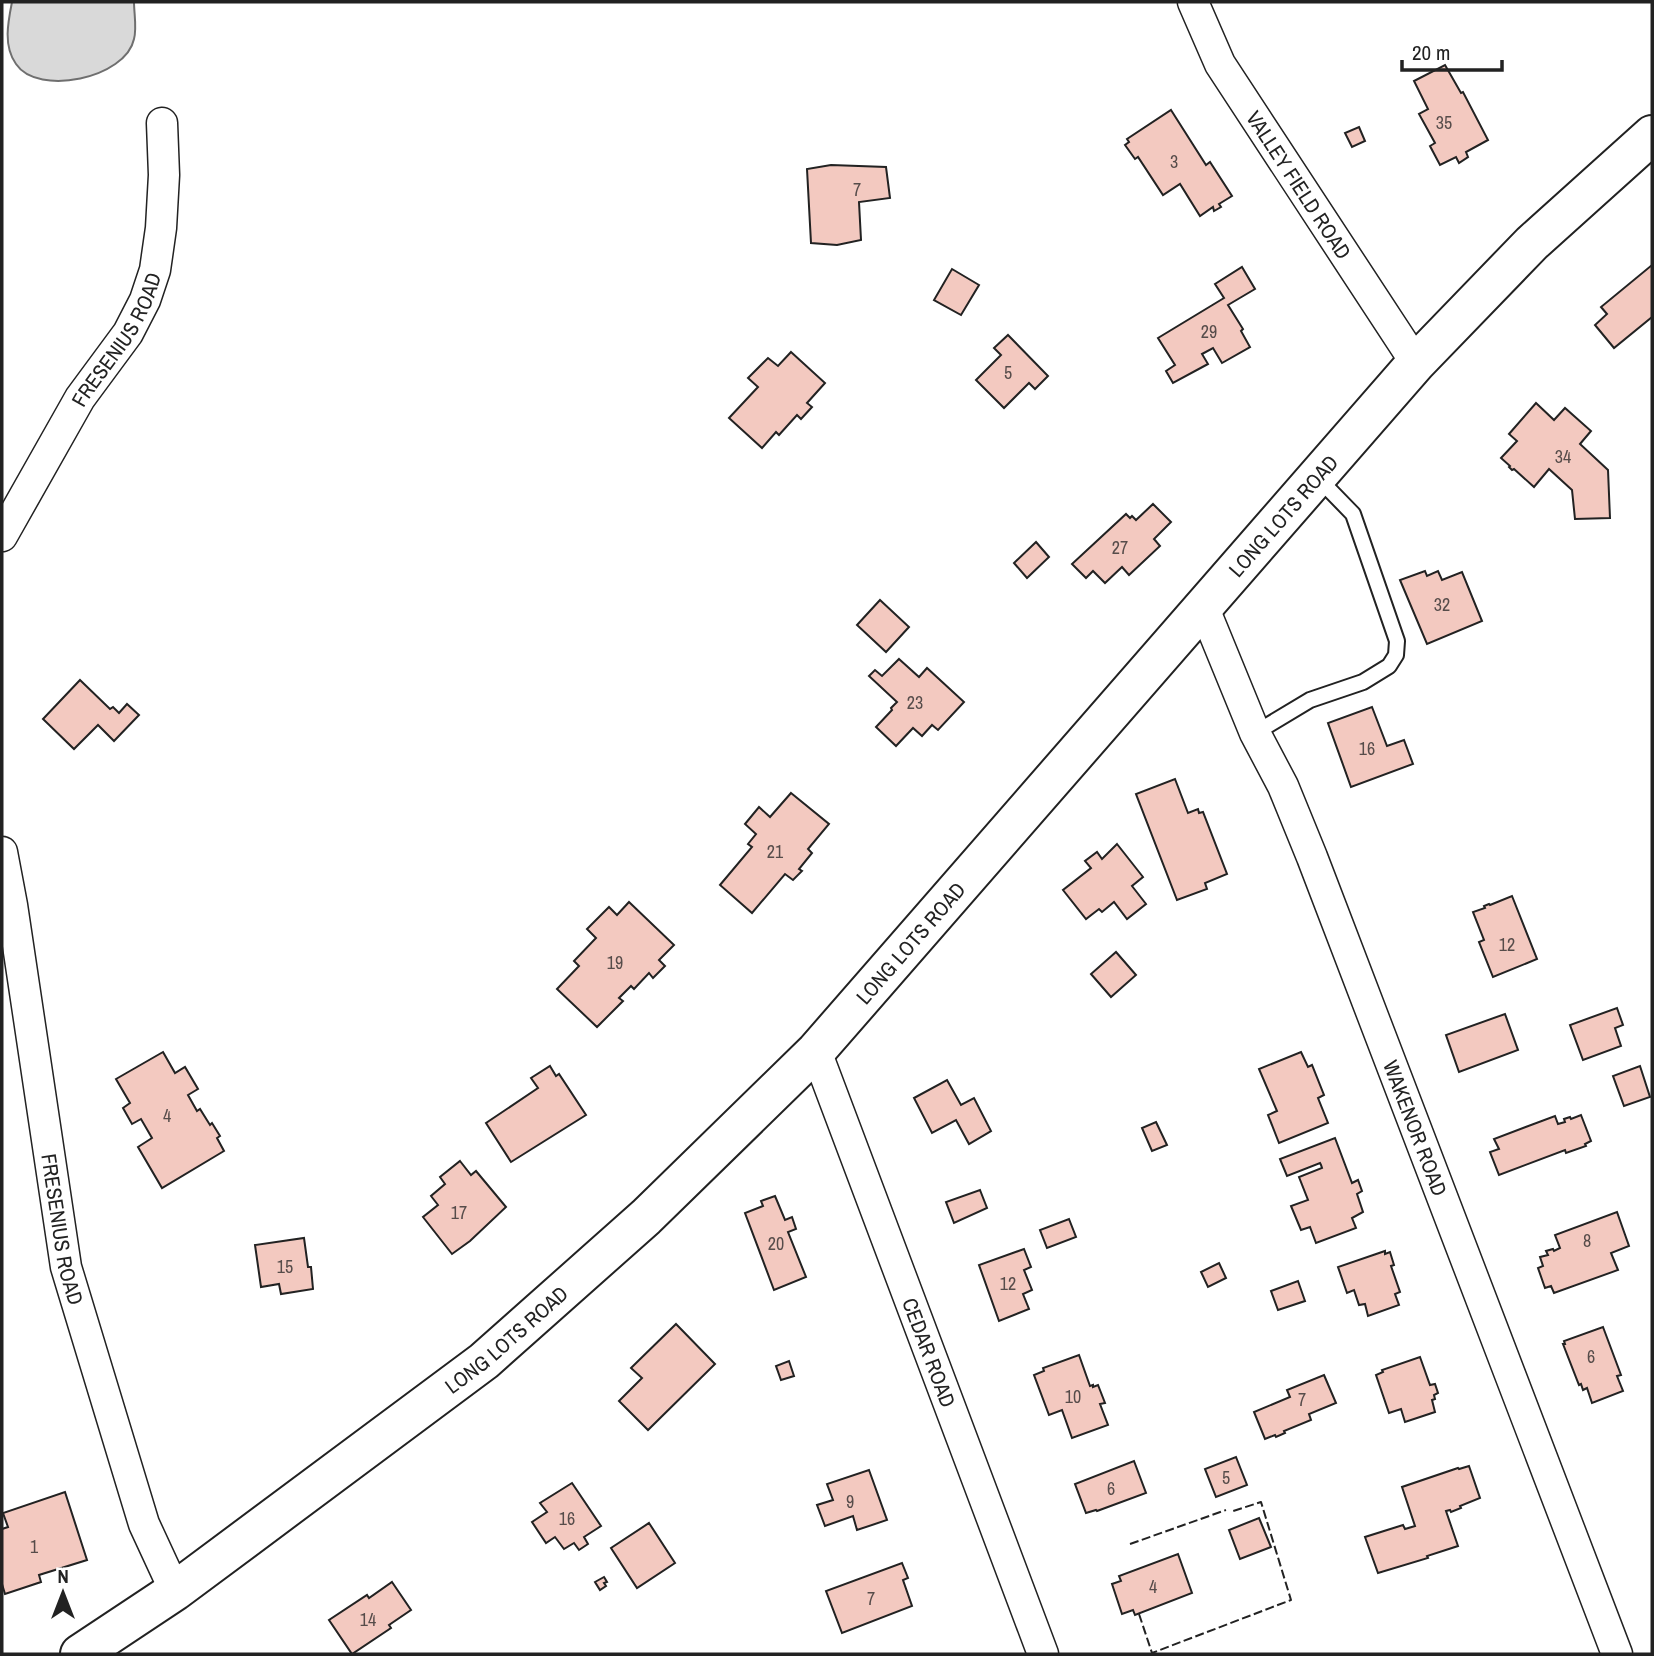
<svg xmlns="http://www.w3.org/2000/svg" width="1654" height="1656" font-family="'Archivo Narrow',sans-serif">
  <rect width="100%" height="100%" fill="#fff"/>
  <path fill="#d9d9d9" stroke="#6f6f6f" stroke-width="2" d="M12,2h122c0,11 3,26 0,37 -8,39 -96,58 -118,25 -13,-18 -8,-42 -4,-62z"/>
  <g fill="#f3c9c0" stroke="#222" stroke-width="2">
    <polygon points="1445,65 1461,93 1463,92 1488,140 1466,152 1468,157 1459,163 1456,157 1440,165 1430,146 1435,143 1419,114 1428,109 1414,81"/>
    <polygon points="1171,110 1206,165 1210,162 1232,196 1219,204 1221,207 1214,211 1213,207 1200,216 1180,184 1163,195 1138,157 1135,159 1125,145 1129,142 1127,139"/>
    <polygon points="1359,127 1365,141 1352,147 1345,133"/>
    <polygon points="831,165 886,167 890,198 859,202 861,240 837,245 811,243 807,169"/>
    <polygon points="1652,265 1652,317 1614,348 1595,325 1607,314 1601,307"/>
    <polygon points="1242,267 1255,289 1228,305 1243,329 1241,331 1250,347 1222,363 1213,348 1202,354 1208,364 1173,383 1166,371 1175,365 1158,338 1224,298 1215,284"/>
    <polygon points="952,269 979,285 961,315 934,300"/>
    <polygon points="1008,335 1048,376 1035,389 1029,383 1004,408 976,380 1001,355 994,348"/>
    <polygon points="791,352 825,383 807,403 812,407 801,419 797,415 779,435 776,432 762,448 729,418 758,387 748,378 768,358 778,366"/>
    <polygon points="1536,403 1554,420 1565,408 1591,431 1580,444 1608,470 1610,518 1575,519 1572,490 1549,469 1534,487 1514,469 1512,470 1509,467 1510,466 1501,458 1517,441 1509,434"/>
    <polygon points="1153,504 1171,522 1154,539 1160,546 1129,575 1122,567 1105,583 1093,571 1086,578 1072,564 1126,514 1130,518 1132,516 1136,520"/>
    <polygon points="1036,542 1049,557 1027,578 1014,563"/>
    <polygon points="1425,571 1427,576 1438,571 1442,580 1462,572 1482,621 1427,644 1400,580"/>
    <polygon points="880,600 909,627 886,652 857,625"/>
    <polygon points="899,659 919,677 927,668 964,702 938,730 932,725 922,736 913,728 896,746 876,727 892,710 891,708 897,702 869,676 875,670 882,676"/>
    <polygon points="80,680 110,709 113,707 119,713 127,704 139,715 114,741 98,725 74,749 43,719"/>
    <polygon points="1372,707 1387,746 1404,740 1413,764 1351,787 1328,723"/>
    <polygon points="1175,779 1188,813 1198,809 1199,813 1203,812 1227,874 1205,883 1207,889 1177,900 1136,794"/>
    <polygon points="791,793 829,824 808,849 812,853 799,869 802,871 793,880 785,874 752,913 720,885 752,847 748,844 756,834 745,824 759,807 770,817"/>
    <polygon points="1117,844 1143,877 1132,886 1146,904 1127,919 1114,902 1102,912 1099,909 1086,919 1063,890 1091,868 1085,861 1097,852 1102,859"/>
    <polygon points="1512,896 1537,959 1493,977 1479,942 1484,940 1473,912 1485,908 1484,906 1489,904 1490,905"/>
    <polygon points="629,902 674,945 659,960 665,966 653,978 649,973 634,989 631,986 619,998 623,1001 597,1027 557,989 579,966 574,961 596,938 587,929 609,907 617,915"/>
    <polygon points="1116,952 1136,975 1111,997 1091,974"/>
    <polygon points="1617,1008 1623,1025 1615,1028 1621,1046 1583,1060 1570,1025"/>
    <polygon points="1505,1014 1518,1050 1459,1072 1446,1035"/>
    <polygon points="163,1052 175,1073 185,1067 198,1089 188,1095 197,1111 200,1109 210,1125 212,1123 220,1136 217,1138 224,1151 162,1188 138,1147 152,1138 141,1119 132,1124 123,1108 130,1103 116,1079"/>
    <polygon points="1301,1052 1308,1067 1312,1065 1324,1095 1318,1098 1328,1123 1279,1143 1268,1115 1277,1111 1259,1069"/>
    <polygon points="550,1066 556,1076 559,1074 586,1115 511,1162 486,1123 538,1088 531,1078"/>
    <polygon points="1640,1066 1650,1097 1624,1106 1613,1076"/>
    <polygon points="947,1080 961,1105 974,1098 991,1131 969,1144 956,1120 932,1133 914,1098"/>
    <polygon points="1581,1115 1591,1141 1585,1144 1586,1146 1566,1153 1565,1150 1499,1175 1490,1152 1499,1149 1494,1139 1555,1116 1558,1124 1565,1122 1564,1119 1570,1117 1571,1119"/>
    <polygon points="1156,1122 1167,1145 1152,1151 1142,1128"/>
    <polygon points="1335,1138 1352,1183 1358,1180 1362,1191 1357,1194 1363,1212 1352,1218 1356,1228 1316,1243 1310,1227 1301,1230 1291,1206 1308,1200 1299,1177 1322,1168 1321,1165 1320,1163 1287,1176 1280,1159"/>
    <polygon points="460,1161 471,1175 476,1171 506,1207 470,1241 452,1254 423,1217 438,1205 431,1196 445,1184 440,1177"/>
    <polygon points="980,1190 987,1208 954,1223 946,1202"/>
    <polygon points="775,1196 785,1220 792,1217 796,1229 788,1232 806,1277 774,1290 745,1213 763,1206 761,1201"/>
    <polygon points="1617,1212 1629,1246 1611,1253 1618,1270 1554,1293 1551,1286 1545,1288 1538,1268 1543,1266 1540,1257 1548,1255 1546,1251 1553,1249 1554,1251 1560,1248 1555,1235"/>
    <polygon points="1069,1219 1076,1237 1047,1248 1040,1230"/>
    <polygon points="304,1238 308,1267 311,1267 313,1289 281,1294 279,1284 261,1287 255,1245"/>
    <polygon points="1024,1249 1031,1267 1024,1270 1032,1290 1023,1294 1029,1309 999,1321 979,1265"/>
    <polygon points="1385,1251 1385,1254 1390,1252 1394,1265 1391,1266 1400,1292 1395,1294 1399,1305 1368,1316 1365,1304 1359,1305 1354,1290 1347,1293 1338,1267"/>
    <polygon points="1219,1263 1226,1278 1208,1287 1201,1272"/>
    <polygon points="1298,1281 1305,1301 1278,1310 1271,1291"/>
    <polygon points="676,1324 715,1364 648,1430 619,1401 642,1378 631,1368"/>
    <polygon points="1603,1327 1621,1375 1617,1376 1623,1391 1592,1403 1587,1388 1583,1390 1581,1384 1579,1385 1563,1344 1565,1344 1564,1341"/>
    <polygon points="1079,1355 1090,1386 1093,1385 1093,1387 1098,1385 1105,1403 1100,1404 1108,1425 1072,1438 1062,1410 1049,1415 1034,1375 1044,1371 1043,1368"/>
    <polygon points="1420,1357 1430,1385 1435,1384 1438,1393 1434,1395 1435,1399 1432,1400 1435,1412 1405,1422 1401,1409 1389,1413 1376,1375 1383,1372 1382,1370"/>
    <polygon points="789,1361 794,1376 781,1380 776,1366"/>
    <polygon points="1324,1375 1336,1403 1309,1414 1311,1420 1284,1431 1285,1433 1276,1437 1275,1435 1265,1439 1254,1412 1290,1397 1287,1390"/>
    <polygon points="1236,1457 1247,1485 1216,1497 1205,1469"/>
    <polygon points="1134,1461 1146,1493 1097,1511 1096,1510 1086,1513 1075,1484"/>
    <polygon points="1469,1466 1480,1498 1460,1506 1461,1508 1451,1512 1450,1510 1446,1511 1458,1546 1427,1556 1428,1558 1378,1573 1365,1537 1403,1525 1405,1529 1415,1526 1402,1487 1458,1468 1459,1469"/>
    <polygon points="869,1470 887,1520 857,1530 853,1516 825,1526 817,1505 833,1500 827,1484"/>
    <polygon points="572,1483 601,1526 584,1537 588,1544 579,1550 574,1543 564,1549 555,1537 546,1543 532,1522 547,1512 540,1503"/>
    <polygon points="65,1492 87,1560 39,1575 41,1582 5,1594 2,1584 2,1529 8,1527 3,1513"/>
    <polygon points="1259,1518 1271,1547 1240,1559 1229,1530"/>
    <polygon points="649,1523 675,1563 637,1588 611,1548"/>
    <polygon points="1178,1554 1192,1593 1135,1615 1133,1610 1122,1614 1112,1584 1121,1581 1119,1576"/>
    <polygon points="902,1563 908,1578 903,1580 912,1606 842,1633 826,1591"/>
    <polygon points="604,1577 607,1582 604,1583 606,1586 600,1590 595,1582"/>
    <polygon points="392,1582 411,1610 389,1625 391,1628 352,1654 329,1620 367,1595 369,1598"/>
  </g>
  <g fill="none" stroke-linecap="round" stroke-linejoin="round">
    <g stroke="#222" stroke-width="18">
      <polyline id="service" points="1255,733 1310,700 1363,682 1389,666 1396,655 1397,641 1353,514 1318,478"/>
    </g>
    <g stroke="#222" stroke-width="33">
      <g id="minor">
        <path id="s1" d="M1193,2l27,62 196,299"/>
        <path id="s2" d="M2,536l78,-138 48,-65 17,-33 10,-30 6,-42 3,-53 -2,-52"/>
        <path id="s3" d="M1203,606l52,127 28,53 29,71 305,797"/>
        <path id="s4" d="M2,852l10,53 54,362 78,257 31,67"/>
        <path id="s5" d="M816,1051l227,603"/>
      </g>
    </g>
    <g stroke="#222" stroke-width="42">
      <g id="secondary">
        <path id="s6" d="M80,1654l95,-63 309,-230 162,-144 170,-166 600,-688 116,-120 120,-108"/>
      </g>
    </g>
    <use href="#service" stroke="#fff" stroke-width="14"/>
    <use href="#minor" stroke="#fff" stroke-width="30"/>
    <use href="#secondary" stroke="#fff" stroke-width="38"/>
    <g stroke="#222" stroke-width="2" stroke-dasharray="9 3.5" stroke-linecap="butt">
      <polyline points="1130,1544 1226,1510"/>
      <polyline points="1139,1614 1152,1653 1291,1600 1261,1502 1230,1512"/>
    </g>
  </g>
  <g text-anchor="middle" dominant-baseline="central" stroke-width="5" stroke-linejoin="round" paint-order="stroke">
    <g font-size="18" fill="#564c4a">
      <text x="1444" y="122">35</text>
      <text x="1174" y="161">3</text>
      <text x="857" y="189">7</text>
      <text x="1209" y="331">29</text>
      <text x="1008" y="372">5</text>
      <text x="1563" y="456">34</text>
      <text x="1120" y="547">27</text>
      <text x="1442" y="604">32</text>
      <text x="915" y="702">23</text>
      <text x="1367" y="748">16</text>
      <text x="775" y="851">21</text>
      <text x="1507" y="944">12</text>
      <text x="615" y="962">19</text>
      <text x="167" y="1115">4</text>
      <text x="459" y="1212">17</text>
      <text x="1587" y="1240">8</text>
      <text x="776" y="1243">20</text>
      <text x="285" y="1266">15</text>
      <text x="1008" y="1283">12</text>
      <text x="1591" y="1356">6</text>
      <text x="1073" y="1396">10</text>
      <text x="1302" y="1399">7</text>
      <text x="1226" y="1477">5</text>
      <text x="1111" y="1488">6</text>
      <text x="850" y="1501">9</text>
      <text x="567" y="1518">16</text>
      <text x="34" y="1546">1</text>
      <text x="1153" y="1586">4</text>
      <text x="871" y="1598">7</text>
      <text x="368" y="1619">14</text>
    </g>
    <g font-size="21" fill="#222" stroke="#fff">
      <text stroke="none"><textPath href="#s1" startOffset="212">VALLEY FIELD ROAD</textPath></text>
      <text stroke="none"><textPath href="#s2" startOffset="228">FRESENIUS ROAD</textPath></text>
      <text stroke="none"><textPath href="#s6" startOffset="1664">LONG LOTS ROAD</textPath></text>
      <text stroke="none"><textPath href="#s6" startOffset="1097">LONG LOTS ROAD</textPath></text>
      <text stroke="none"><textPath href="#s3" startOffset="564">WAKENOR ROAD</textPath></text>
      <text stroke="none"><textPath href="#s4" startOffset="382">FRESENIUS ROAD</textPath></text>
      <text stroke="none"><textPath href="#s6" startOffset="530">LONG LOTS ROAD</textPath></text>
      <text stroke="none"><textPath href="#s5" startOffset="322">CEDAR ROAD</textPath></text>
    </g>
  </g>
  <rect width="1654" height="1656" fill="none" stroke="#222222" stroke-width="7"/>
  <g transform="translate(63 1593)" stroke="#ffffff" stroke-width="5" paint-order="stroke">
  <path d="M0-5L12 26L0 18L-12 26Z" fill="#222222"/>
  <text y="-10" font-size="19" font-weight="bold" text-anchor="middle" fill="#222222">N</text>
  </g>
  <path d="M1402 60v10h100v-10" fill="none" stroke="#222222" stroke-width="3.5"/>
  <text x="1412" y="60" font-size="21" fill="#222222" stroke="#ffffff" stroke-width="5" paint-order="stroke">20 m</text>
</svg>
